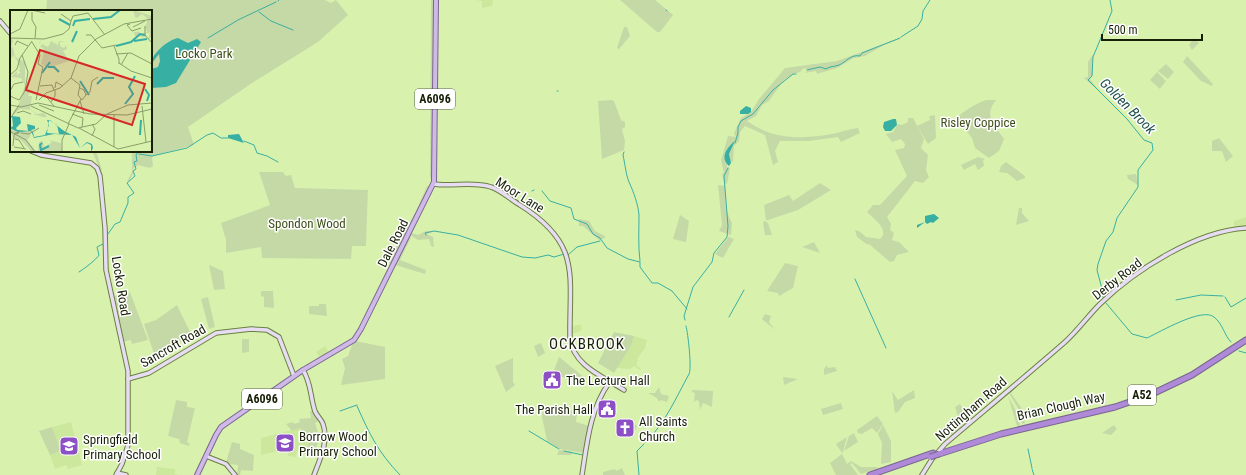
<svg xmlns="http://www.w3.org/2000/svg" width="1246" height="475" font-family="'Roboto Condensed',sans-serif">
  <rect width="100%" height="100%" fill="#d8f2ae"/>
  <g fill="#cbe89d">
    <polygon points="476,0 493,0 493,1 492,6 482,8 482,1"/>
    <polygon points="1246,217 1246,226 1234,227 1234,221"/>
    <polygon points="576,325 581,325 582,330 576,333 571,333 571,327"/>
    <polygon points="634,336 647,340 645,348 637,359 638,360 636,365 641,369 640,370 634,366 630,369 617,368 631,346"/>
    <polygon points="325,346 329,353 320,358 316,352"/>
    <polygon points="71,422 82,465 68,469 66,465 55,469 50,455 61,451 52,427"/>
    <polygon points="300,428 310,439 308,446 302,453 297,451 296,457 288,456 288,449 261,455 261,438"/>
    <polygon points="157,467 175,469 175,474 179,475 156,475"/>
  </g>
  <g fill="#c5d9a7">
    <polygon points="47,0 325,0 331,3 336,0 348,15 318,42 252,83 188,127 194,145 155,155 152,157 153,166 150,168 138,165 133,169 133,174 129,181 127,181 132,172 132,151 151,151 151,11 46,11"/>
    <polygon points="431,0 434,0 433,171 430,179"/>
    <polygon points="620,0 655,0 673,15 660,32 657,32"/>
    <polygon points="624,27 627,27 630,36 619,49 617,48"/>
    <path d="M900,38v1l-16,6 -19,11 -11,2 -17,10 -20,6 -1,-3 -11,2 3,-3 -4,-2 -4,4 -7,2 -10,7 -14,20 -7,4 -6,11 -9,5c28,20 58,18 90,12 7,-2 12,-4 21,-5l2,5 -19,9 -3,-5 -29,4h-29l-5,10 3,11 -5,3 -8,-30 -20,-9 -5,6 -1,9 -5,5 -1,16 -3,-1 -1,-7 6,-12c-12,6 -9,14 -8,25l3,1 -3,16 -3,-1 -2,-9 2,-2 -3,-11 7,-25 8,1 -2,-4 7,-15 10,-6 8,-13 26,-31 52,-7z"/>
    <polygon points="1194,38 1199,43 1192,50 1189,45"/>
    <polygon points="1093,54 1093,74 1090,79 1099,91 1084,78 1088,77 1088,62"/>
    <polygon points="1187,56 1213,84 1212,86 1201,81 1183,62"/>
    <polygon points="1166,64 1174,72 1168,79 1158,71"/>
    <polygon points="1157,72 1166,81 1160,89 1150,80"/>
    <polygon points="611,100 614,101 621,120 625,122 625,127 622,129 625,141 624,150 602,159 598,101"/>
    <path d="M986,100h10c-13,16 -1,25 8,39l-5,12 -10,7 -14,-10 -3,-10 -4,-5 -9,-8h-7c5,-11 23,-21 34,-25z"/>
    <polygon points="935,115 936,138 928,144 917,126 930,120 929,116"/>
    <path d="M908,118h5l11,21 -3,9 7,7 -2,15 3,7 -6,6 -8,-2 -28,36 4,7 -1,6 4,3 -2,7 7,2 10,10 -12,3 -3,6 -4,1 -21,-18 -1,1 -11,-8 -2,-7 4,1 7,6 14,2c10,-9 -6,-20 -13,-27l6,-7h7l27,-29 -12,-26 9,-2 1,-4 -4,-5 -9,3 -6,-8 7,-2 5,-8 4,1 6,-3z"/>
    <polygon points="1219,138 1233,156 1226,162 1222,151 1212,151 1212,141"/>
    <polygon points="92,151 96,151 102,170 100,170"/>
    <polygon points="978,157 985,159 983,160 984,166 978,170 975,164 964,170 961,165"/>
    <polygon points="1006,162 1025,176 1025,178 1017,181 1007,173 999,172 1001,166"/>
    <polygon points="259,172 283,172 286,176 291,175 295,188 368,190 366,246 352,246 351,259 262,258 261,247 226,253 226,240 221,223 270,205"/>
    <polygon points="1136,174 1138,184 1138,185 1128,179 1127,175"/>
    <polygon points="820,183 831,190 798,210 768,220 766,220 764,205 789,195 793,201"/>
    <polygon points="718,185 725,186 726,210 732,223 731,235 719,231 722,225"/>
    <polygon points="427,186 429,186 427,192 392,264 389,263 396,249 397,241 402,237 416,211"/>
    <polygon points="1019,208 1022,208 1022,213 1029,221 1016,225"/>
    <polygon points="680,215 689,221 686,242 673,239"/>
    <polygon points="579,219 589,221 595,231 605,236 605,238 599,240 583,226 579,226"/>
    <polygon points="765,221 768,223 772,235 765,235 763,222"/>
    <polygon points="426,231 435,231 427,234 433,237 434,247 431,246 429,239 418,240 410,235 411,233 418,235"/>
    <polygon points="409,236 411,237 400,260 426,270 425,274 395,265"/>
    <polygon points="728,237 734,239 723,258 715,254"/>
    <polygon points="814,242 820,253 802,247"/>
    <polygon points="785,263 798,266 793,288 779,296 778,293 767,291"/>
    <polygon points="209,265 223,271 225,289 214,290"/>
    <polygon points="261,291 273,291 274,308 264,307 264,297 261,296"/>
    <polygon points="130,292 148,340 132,344 131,340 122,342 111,297"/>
    <polygon points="208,297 215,327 209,329 201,299"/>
    <polygon points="319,304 326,304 327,316 309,314 309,306 319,306"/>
    <polygon points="177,305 192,336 155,357 144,324 156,320"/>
    <polygon points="765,314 771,316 769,322 775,330 762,319"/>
    <polygon points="614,332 634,336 631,346 614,373 598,363"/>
    <polygon points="242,339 249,339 249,352 242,353"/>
    <polygon points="355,341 385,347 385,379 341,385 345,368 342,359 348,356 353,342"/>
    <polygon points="541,343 545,353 538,357 534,346"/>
    <polygon points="559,357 584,377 581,382 558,376 559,373 554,370"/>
    <polygon points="513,358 513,382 515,385 506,392 495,366"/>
    <polygon points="827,365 828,368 835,367 837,371 824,375 824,369"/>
    <polygon points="783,377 798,379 784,385"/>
    <polygon points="659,387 661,394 669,396 667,402 661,400 659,402 657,398 648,393 655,393"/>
    <polygon points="1014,388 1011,393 1022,409 1025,423 1022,424 1019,410 1009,393"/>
    <polygon points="692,390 713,391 712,407 703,403 700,410 699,401 697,400 694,402 695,393 692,392"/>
    <polygon points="914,390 915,398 905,402 898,412 895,413 892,391 898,400"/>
    <polygon points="1008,396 1016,411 1020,425 1017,426"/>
    <polygon points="176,400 187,402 187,407 195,408 187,442 190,444 189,446 180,443 179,439 168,436"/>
    <polygon points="841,403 843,409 823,415 821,409"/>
    <polygon points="960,404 969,420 950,437 949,434 960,423 955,407"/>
    <polygon points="543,407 563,415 562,408 577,412 576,422 589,426 584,453 560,449 547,441 542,417"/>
    <polygon points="310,411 313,411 320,420 315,423 318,432 324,432 324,434 318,435 318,443 313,457 302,453 308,446 309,438 300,428 292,431 286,424 293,422 294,424 300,422 299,419 311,418"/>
    <polygon points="877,416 883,424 877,433 872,428 862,434 858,433 857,430"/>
    <polygon points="619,418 631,425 632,423 637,426 633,435 617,427"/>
    <polygon points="883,425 891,441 891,462 881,464 882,443 878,434"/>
    <polygon points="1114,425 1117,429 1111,435 1102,433"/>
    <polygon points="52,427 61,451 50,455 39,431"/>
    <polygon points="854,433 858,442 844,451 849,436"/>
    <polygon points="847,437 843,452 842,453 836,444"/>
    <polygon points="232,442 240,444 240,449 254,455 253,471 241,470 240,475 237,475 238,465 228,464 226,462"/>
    <polygon points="559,450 573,452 571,455 557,455"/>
    <polygon points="842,454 847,464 851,461 861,467 877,467 878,469 861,474 852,463 850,464 858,475 836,475 830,463"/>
    <polygon points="622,468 625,475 603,475 603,472 615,469 616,471"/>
  </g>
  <g fill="#38afa3" fill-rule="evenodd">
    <path d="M178,38l10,5 9,-4 4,3 -25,41 -10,4 -15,1c0,-8 -2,-18 0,-26 3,-10 17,-22 27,-24zM159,54l1,7 -2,6 -7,2 1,-6z"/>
    <polygon points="746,106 751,108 751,112 748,114 740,114 740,111"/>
    <polygon points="893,119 896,119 897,125 891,131 885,131 883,127 884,122"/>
    <polygon points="239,134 244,143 228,138 228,135"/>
    <path d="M735,141l-6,13 2,9 -2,3c-9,-8 -3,-18 6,-25z"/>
    <polygon points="934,214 939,218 933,223 931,222 927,224 925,222 917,228 917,225 925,222 925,216"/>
  </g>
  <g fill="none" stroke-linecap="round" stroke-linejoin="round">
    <g stroke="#38afa3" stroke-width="1">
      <polyline points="278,1 279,0"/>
      <polyline points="666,10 667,11"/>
      <polyline points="259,12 271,21 293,30"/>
      <polyline points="901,37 918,26 922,19 923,11 930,0"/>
      <polyline points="208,38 238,20 276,2"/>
      <path d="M807,70l13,-3 6,2c4,-3 8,-2 13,-4 7,-3 12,-11 21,-9l2,-3 38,-15"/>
      <polyline points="557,91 558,91"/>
      <polyline points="151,94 152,92"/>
      <polyline points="244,141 254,145 257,153 267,156 278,162"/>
      <polyline points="735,143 738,133 738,127 741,121 753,114 773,90 793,74 796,74"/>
      <path d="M624,152l-1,3c2,9 3,20 6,27 5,11 9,22 10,33 0,15 -1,31 1,46"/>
      <polyline points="139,154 152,156 187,148 207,135 213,133 221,138 228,138"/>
      <polyline points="532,191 534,190"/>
      <polyline points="542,191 550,201 571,208 574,219 587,224 593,234 600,238 607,248 628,259 640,262 640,267 652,283 658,283 672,291 687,309"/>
      <polyline points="108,234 115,224 120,222 128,203 128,197 134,193 127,183 135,176 133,171 136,169 134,162 137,161 136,155 139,151"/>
      <polyline points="426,235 425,233 434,231 458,235 522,257 535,258 548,255 554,257 564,254"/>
      <polyline points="568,255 577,247 600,241"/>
      <path d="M79,272c5,-3 18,-13 20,-17l-2,-8 6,-3"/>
      <polyline points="855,279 886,348"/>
      <polyline points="1103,297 1100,290 1102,289 1097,270 1098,264 1106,241 1113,232 1117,218 1138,187 1138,170 1153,150 1152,143 1144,140 1127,119 1088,80 1092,76 1093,57 1112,11 1110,0"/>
      <polyline points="1225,297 1231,307 1246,298"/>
      <polyline points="1176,300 1201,295 1223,296"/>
      <path d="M1106,303l26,31 15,4c13,-6 55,-31 67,-21 9,7 10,18 17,25"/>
      <polyline points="729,317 744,290"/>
      <polyline points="685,320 684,316 693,287 712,262 714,253 727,237 728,226 724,176 728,168"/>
      <polyline points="1239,351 1246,353"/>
      <polyline points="979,404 987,399"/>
      <path d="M357,406c13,29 21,46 43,69"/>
      <polyline points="340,411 357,405"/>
      <polyline points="529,431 559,449"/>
      <path d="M646,442c19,-19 30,-44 43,-68 3,-5 -1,-41 -3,-48"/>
      <polyline points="1028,449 1032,468"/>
      <polyline points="564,451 583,455"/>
      <polyline points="1032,469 1034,475"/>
      <polyline points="639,475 637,451 644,444"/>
    </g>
    <g stroke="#698041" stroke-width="5.5">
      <g id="secondary">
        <polyline points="0,21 11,34"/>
        <polyline points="31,151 41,155 91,163 97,168 100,176 105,228 106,270 128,371 128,445 122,464 116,475"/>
        <path d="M433,184c19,3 40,-3 58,3 10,3 20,13 29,18 62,39 49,69 50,133 3,28 34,39 54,52"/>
        <path d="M303,370c8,13 7,24 11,38 1,7 7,10 9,16 6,17 -3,35 -9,51"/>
        <polyline points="128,379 149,373 216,333 251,329 267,330 279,337 294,376"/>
        <polyline points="206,456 226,464 235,475"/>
        <polyline points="117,473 126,475"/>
        <path d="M582,475c5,-32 8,-66 27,-92"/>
        <path d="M922,475l10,-16 13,-15c40,-34 81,-68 120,-102 13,-12 23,-26 35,-38 35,-34 96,-73 146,-76"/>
      </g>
    </g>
    <g stroke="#7a658e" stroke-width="6">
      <polyline id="primary" points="197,475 216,435 221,427 303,370 354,340 361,329 434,182 436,0"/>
    </g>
    <g stroke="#7a658e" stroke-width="7">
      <g id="highway">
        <polyline points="939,454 1001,434 1115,407 1150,395 1192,375 1246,340"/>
        <polyline points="870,475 933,453"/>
      </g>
    </g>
    <use href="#secondary" stroke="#e7dcf3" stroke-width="3.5"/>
    <use href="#primary" stroke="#cfb9e8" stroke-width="4"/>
    <use href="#highway" stroke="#af8ad8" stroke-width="5"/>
    <g stroke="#7a658e" stroke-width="7" stroke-linecap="butt">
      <polyline id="highway-bridge" points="930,457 939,454"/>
    </g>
    <use href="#highway-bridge" stroke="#af8ad8" stroke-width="5"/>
  </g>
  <defs>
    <g id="civic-square" transform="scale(1)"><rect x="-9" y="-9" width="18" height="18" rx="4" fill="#8d4fc5" stroke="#fff"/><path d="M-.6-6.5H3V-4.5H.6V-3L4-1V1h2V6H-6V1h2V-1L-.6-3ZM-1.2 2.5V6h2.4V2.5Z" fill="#fff"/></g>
    <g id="church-square" transform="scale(1)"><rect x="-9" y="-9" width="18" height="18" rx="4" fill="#8d4fc5" stroke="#fff"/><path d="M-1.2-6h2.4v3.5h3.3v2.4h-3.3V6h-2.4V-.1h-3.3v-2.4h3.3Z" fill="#fff"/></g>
    <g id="school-square" transform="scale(1)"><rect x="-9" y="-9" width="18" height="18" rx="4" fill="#8d4fc5" stroke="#fff"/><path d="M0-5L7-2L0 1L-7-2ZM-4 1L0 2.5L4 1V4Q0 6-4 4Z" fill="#fff"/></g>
  </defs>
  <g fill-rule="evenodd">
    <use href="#civic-square" x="552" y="380"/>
    <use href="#civic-square" x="607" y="409"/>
    <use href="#church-square" x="625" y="428"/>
    <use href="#school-square" x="285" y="443"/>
    <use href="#school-square" x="69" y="446"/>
  </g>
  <g text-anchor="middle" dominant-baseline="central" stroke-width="3" stroke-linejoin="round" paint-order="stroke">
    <g fill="#fff" stroke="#5d6351" stroke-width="1">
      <rect x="415" y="89" width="40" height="20" rx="3"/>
      <rect x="1128" y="385" width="28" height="20" rx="3"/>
      <rect x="242" y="389" width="40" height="20" rx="3"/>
    </g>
    <g font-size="12" font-weight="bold" fill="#172006">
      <text x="435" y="99">A6096</text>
      <text x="1142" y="395">A52</text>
      <text x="262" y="399">A6096</text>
    </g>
    <g font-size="13" fill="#3d4f19" stroke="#fff">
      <text x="204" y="53">Locko Park</text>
      <text x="978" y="122">Risley Coppice</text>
      <text x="307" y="223">Spondon Wood</text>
    </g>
    <g font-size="13" fill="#172006" stroke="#fff">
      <text transform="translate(520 195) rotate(32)">Moor Lane</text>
      <text transform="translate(393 243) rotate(-63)">Dale Road</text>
      <text transform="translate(1117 279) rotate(-38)">Derby Road</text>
      <text transform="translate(121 286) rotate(81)">Locko Road</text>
      <text transform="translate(173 346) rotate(-30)">Sancroft Road</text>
      <text transform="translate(1061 406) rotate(-13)">Brian Clough Way</text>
      <text transform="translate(971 409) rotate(-41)">Nottingham Road</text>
    </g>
    <g font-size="13" fill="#172006" stroke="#fff" text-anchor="start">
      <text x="566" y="380">The Lecture Hall</text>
      <text x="593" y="409" text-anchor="end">The Parish Hall</text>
      <text x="639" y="421">All Saints<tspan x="639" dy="15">Church</tspan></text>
      <text x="299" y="436">Borrow Wood<tspan x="299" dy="15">Primary School</tspan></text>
      <text x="83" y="439">Springfield<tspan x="83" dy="15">Primary School</tspan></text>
    </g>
    <g font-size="14" font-style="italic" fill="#1d4f49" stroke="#fff">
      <text transform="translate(1128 106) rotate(45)">Golden Brook</text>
    </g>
    <g font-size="15" letter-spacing="1" fill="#172006" stroke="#fff">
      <text x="587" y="344">OCKBROOK</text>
    </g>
  </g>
  <g transform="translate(10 10)">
    <rect width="142" height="142" fill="#d8f2ae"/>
    <path d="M123,0l19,6v20l-4,4 2,-7h-4v4l-11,-1 -1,-4h4l-1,-2 4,4 6,-2 -2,-5 3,-8 -6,-5 -5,4 -2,-1 1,3zM2,28l1,3 -2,6 2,1 2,9 10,5v30h5l-2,4h4l-2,13 7,5 7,-1 3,4h-4l-10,-3h3l-5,-4 -11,-1 -10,9 6,-9 -6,1 7,-1 8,-24 -4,-7 -10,-1 6,-6v4l4,-3 -3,-1 2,-2 -2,-7 -5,-7 -1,3 -2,-3v-14zM31,29l-1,4 8,4 3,-6 7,4 1,-4 7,1h-6v4l4,2 2,-3 1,4 -4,2 6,10 -24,8 1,-2 -5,-3 3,-13 -1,-3 -3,-1 2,-3 -3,-1zM0,119l21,2 -1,6 -3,3 5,6 3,-1 -3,1 3,4 3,1 1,-9 4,-1 1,7 8,-6 -3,-2 12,3 1,9 -31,-1 -10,-11 -7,-1z" fill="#c5d9a7"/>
    <path d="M2,106l8,1 1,6 -5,5 1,2 11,1 -1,-7 8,2v3l-4,1 2,2 1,5 11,-2 4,-10 -2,-5h3l14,11 12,6 4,11 7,-6 5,2 1,4 -2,4v-7l-4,-2 -7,5 -8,-13 -18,-1 -20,4 -3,-7 -13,1 -8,-4 3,-2zM39,110l8,5 2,9 -12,-1z" fill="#38afa3" fill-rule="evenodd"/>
    <path fill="none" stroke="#38afa3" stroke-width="2" d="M49,9l11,6M83,9l18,-2 9,-7M63,16l2,-5 15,-2M124,31l13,-2M62,32l5,-11M106,36l15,-4 9,-8 5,1M38,57h6l5,5M32,63l8,-11M70,71l9,14M87,74l6,-6h11M135,79l4,6 -2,6M115,94l8,-10 -4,-7 6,-11M130,125l1,-15M32,133l-2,2 1,5 8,-4"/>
    <path fill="none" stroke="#8b9e6b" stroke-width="1" d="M21,0l14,3M22,2v8l4,7 -1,11M51,4l10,7M61,11l2,-5 15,-3 17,22M120,14l-3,1 5,6 9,-3M135,16v9l7,8M123,17l12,-6M0,24l10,-5 8,-19M76,25h5l11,13 14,-3M0,28l34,1 19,-5 6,-5 2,-8M22,32l8,13 -2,9 5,3 -7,33M5,35l2,-4 11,5M104,36l5,13v5M106,44l15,-1 21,11M109,53l12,8 21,7M111,55l7,-12M0,65l7,-6 3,-11 12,-17M61,68l9,7 -2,10 4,5M30,76l12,-1 2,5M45,78l1,-6 7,4M70,78l4,2 2,5 -4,5M0,81l4,-7 9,-2M34,84l10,12M76,85l4,-3 2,-11 6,-4M0,86l9,4 6,-9 3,-19 -6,-17M29,90l7,-7 14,-5 11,-10 8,-22 17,-17 28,-15 28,-5M70,91l4,13M41,92l4,-6v-6M0,95l11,2 17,-4 52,11 37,1 25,-6M29,95l15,6M21,96l47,22 18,-4 11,-10 21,-9 24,-2M132,96l4,36M7,103l6,-2 8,3M62,104l11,4 -1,9M0,109l9,-14M58,114l13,-25M82,114l3,5 -3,7M69,118l39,21 34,-8M1,122l15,8 9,12M11,123l8,1 10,-6M5,129l4,1 5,8M3,136l1,-11 1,-1v-1h1l3,-1v1l-4,1M4,137l12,2M104,137v-32M52,142v-12l7,-16"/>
    <path fill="#d62828" fill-opacity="0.15" stroke="#d62828" stroke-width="2" d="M30,40l105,34 -13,41 -106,-35z"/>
    <rect width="142" height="142" fill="none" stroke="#172006" stroke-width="2"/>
  </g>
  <path d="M1102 34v6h100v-6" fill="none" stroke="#172006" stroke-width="2"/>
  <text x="1108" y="34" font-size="12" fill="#172006" stroke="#ffffff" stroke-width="3" paint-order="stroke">500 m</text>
</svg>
